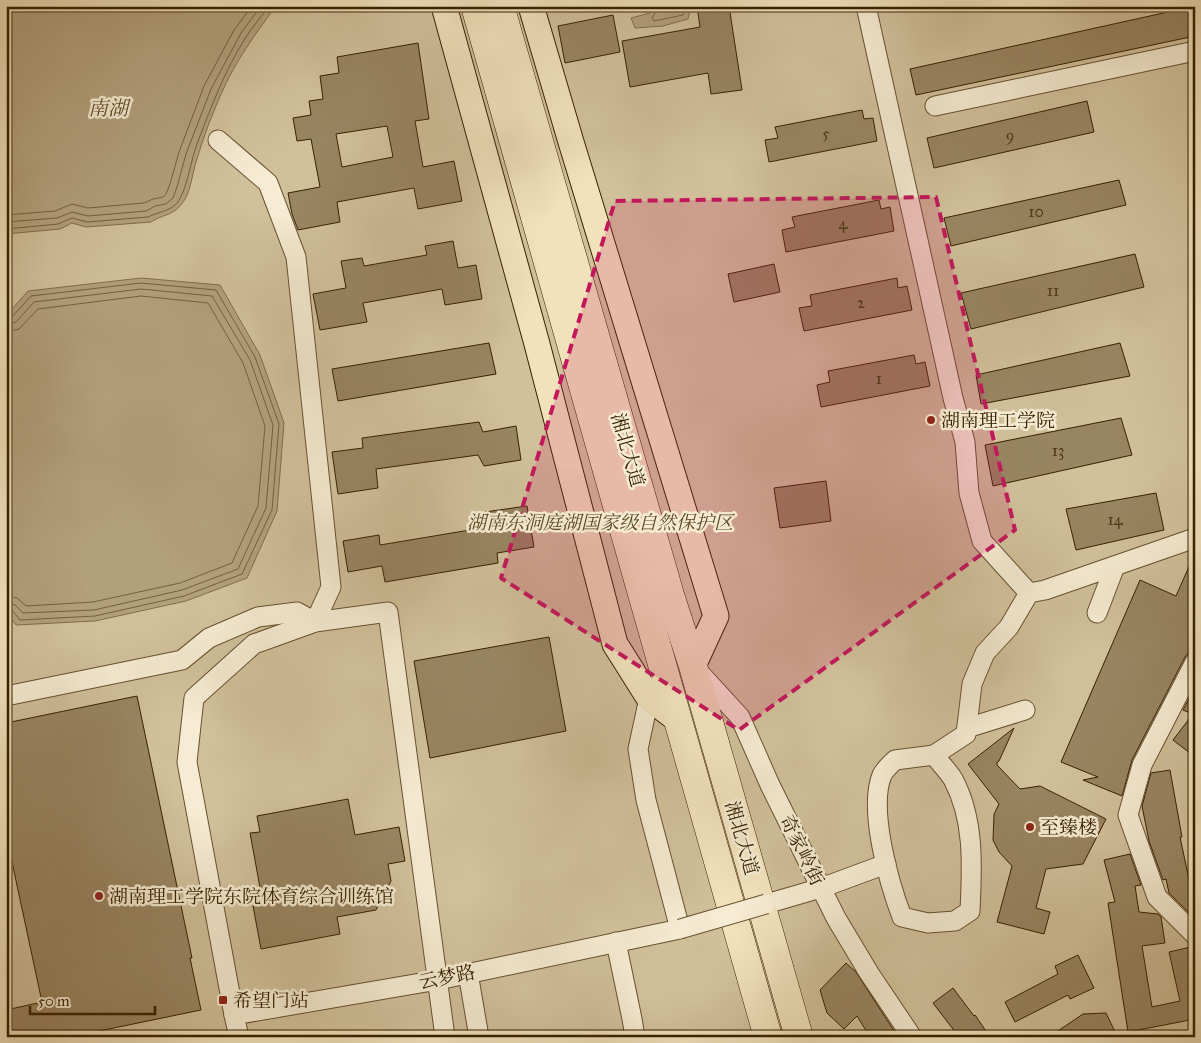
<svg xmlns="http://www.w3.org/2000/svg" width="1201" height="1043" font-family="'IM FELL Great Primer','Noto Serif SC',serif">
  <rect width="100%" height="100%" fill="#f1e2bb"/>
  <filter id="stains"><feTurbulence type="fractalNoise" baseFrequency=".004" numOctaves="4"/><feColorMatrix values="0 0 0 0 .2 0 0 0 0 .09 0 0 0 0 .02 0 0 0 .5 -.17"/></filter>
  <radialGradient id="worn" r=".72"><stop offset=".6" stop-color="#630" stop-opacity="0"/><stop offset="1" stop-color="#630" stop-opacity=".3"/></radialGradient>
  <rect fill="#d1c19b" stroke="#84714e" x="6" y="6" width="1189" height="1031"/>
  <g fill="#b2a07b" stroke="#816d4a">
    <path d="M6,6h270c-21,28 -41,56 -55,88 -9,21 -18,44 -24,65 -5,14 -6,36 -17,47 -9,10 -19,9 -29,16l-65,5 -14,-4 -12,6 -54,5z"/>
    <polygon points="654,6 691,6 688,19 663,26 635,28 631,18 650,13"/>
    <polygon points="141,278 220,285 260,355 284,423 277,511 247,578 186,601 95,621 16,625 6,611 6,316 28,291"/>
  </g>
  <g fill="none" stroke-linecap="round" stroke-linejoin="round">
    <g stroke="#74603e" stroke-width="1">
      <polyline points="658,6 657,10 652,18 654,21 683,15 686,6"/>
      <polyline points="6,215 55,211 72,204 88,208 144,203 153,199 163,197 166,194 170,184 179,152 204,86 234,30 252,6"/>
      <polyline points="6,222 57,218 72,212 88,216 146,211 155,206 166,204 173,198 177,187 186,154 211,89 241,33 261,6"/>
      <path d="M6,229l52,-5 14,-6 15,4 61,-5c10,-5 23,-6 30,-15 9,-13 13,-42 19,-58 14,-37 28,-74 49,-107 7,-11 16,-21 23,-31"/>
      <polyline points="6,319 12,317 31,296 141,283 216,290 255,357 279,424 272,510 242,574 184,596 95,616 20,620 12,610 6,609"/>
      <polyline points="6,325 16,322 34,302 141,289 212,296 250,360 273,425 266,508 238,569 182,590 94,610 23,613 15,605 6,603"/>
      <polyline points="6,332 19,329 38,309 141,296 208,303 243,363 265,426 258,506 232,563 180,583 93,602 26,606 17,598 6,595"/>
    </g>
  </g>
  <g fill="#988561" stroke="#372100" fill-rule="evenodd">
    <polygon points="697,6 729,6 742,90 711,94 708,73 630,87 622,41 700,27"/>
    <polygon points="1195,6 1195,36 916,95 910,69"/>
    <polygon points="613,15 620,52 565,63 558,26"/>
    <path d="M418,43l11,76 -14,2 8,46 31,-6 8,40 -44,8 -4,-21 -77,14 3,20 -42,8 -6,-16 -4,-21 32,-6 -9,-48 -14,2 -4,-23 18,-3 -2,-14 14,-2 -3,-23 19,-3 -2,-16zM387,126l6,31 -51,10 -6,-33z"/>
    <polygon points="1087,101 1094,132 934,168 927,138"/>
    <polygon points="862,110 864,119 873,118 877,141 769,162 765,140 778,138 775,127"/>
    <polygon points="1119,180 1126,205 951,246 944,218"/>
    <polygon points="879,200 881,209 890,207 894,231 786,252 782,230 795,227 792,217"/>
    <polygon points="453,241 458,268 476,265 482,299 445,305 442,289 363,303 367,322 320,330 313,294 346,288 341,261 362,258 364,266 427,255 425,246"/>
    <polygon points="1135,254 1144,287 971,329 961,293"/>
    <polygon points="774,264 780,292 734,302 728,274"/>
    <polygon points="897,278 898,288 907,286 912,310 804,331 799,308 812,306 810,295"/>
    <polygon points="489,343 496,374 338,401 332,369"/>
    <polygon points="1120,343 1130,376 981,404 976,375"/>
    <polygon points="914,355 916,364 925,362 930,386 821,407 817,385 830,382 828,371"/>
    <polygon points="1121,418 1132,455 993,486 985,445"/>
    <polygon points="479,422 483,432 516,426 521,460 484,466 478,455 376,469 378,488 338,494 332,452 363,448 362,438"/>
    <polygon points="826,481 831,521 780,528 774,488"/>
    <polygon points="1156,493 1164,530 1076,550 1066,509"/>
    <polygon points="527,506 534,547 497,553 498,563 385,582 382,566 348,572 343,541 379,535 380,545 488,527 485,512"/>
    <polygon points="1195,553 1195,651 1189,652 1185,657 1132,760 1122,796 1083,780 1098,777 1061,762 1140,580 1176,596"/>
    <polygon points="549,637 566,731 430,758 414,661"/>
    <polygon points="1195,687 1195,757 1173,740 1193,714 1183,710"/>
    <polygon points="137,696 192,958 190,958 201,1010 70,1037 6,1037 6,1010 42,1002 6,834 6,723"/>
    <polygon points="1014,728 999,761 997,762 997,765 1020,789 1040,786 1106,819 1083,864 1046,869 1036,908 1050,912 1044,934 997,922 1012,866 999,852 993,840 994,814 999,804 968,764"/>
    <polygon points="1170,770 1182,837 1180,837 1190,884 1195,883 1195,915 1192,916 1169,893 1166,879 1163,880 1149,841 1142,806 1151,773"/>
    <polygon points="348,799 355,835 399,827 405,861 388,864 391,881 376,910 337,917 340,934 261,949 253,906 263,904 250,833 260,832 257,816"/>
    <polygon points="1130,854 1141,885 1135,886 1139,912 1158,914 1161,917 1165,943 1142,946 1152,1007 1180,1001 1169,952 1195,946 1195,1019 1128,1032 1108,903 1115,902 1104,860"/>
    <polygon points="1078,955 1094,988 1070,999 1068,995 1015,1022 1005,1002 1058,974 1055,966"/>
    <polygon points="846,963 856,972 898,1037 870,1037 857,1016 844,1029 827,1013 820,990"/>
    <polygon points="953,988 974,1016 975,1015 990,1037 959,1037 933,1003"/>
    <polygon points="1106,1013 1116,1034 1100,1037 1049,1037 1083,1014"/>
  </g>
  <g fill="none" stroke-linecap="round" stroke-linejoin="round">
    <g stroke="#66512f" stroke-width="21">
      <g id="minor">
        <polyline points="866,6 953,398 965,442 969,493 982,541 1029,593"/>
        <polyline points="935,106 1195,51"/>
        <polyline points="1097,613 1115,566"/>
        <polyline points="1195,662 1142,765 1128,815 1157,897 1195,935"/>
        <polyline points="696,669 740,717 770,785 836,918 869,973 912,1037"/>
        <polyline points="6,696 182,660 209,638 258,617 297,612 315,622 331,587 296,257 268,183 218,140"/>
        <polyline points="967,728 1025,710"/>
        <path d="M934,755c6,8 14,16 19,24 22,41 19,88 17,132l-15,10 -27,2 -26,-6c-13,-34 -34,-108 -20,-142 3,-6 9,-11 13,-15z"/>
        <polyline points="934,755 966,734 972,684 985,653 1009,627 1029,593 1045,590 1195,538"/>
        <polyline points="766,904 821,888 886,864"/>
        <polyline points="616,942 632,1019 635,1037"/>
        <polyline points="468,973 479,1037"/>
        <polyline points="234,1015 187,762 194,698 254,644 315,622 388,612 445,1037"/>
        <polyline points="239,1037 234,1015 438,980 680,929 646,800 638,749 649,698"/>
      </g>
    </g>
    <g stroke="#372100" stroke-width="27">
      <g id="major">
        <polyline points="444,6 537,344 615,644 649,698 678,720"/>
        <polyline points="531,6 571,142 716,616 693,666"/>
      </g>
    </g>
    <g stroke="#372100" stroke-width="29">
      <g id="highway">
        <polyline points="475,6 768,1037"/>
        <polyline points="500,6 670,595 693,666 799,1037"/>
      </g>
    </g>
    <use href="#minor" stroke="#f6ecd3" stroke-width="19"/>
    <use href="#major" stroke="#f1e2bb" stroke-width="25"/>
    <use href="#highway" stroke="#f1e2bb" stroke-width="28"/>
    <g stroke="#66512f" stroke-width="21" stroke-linecap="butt">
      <polyline id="minor-bridge" points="680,929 766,904"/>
    </g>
    <use href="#minor-bridge" stroke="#f6ecd3" stroke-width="19"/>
  </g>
  <path fill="#c2185b" fill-opacity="0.2" stroke="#c2185b" stroke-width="4" stroke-dasharray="10 6" stroke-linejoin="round" d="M936,197l79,333 -276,200 -238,-152 114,-377z"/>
  <g fill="#8f2418" stroke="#f6ecd3" stroke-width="2">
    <circle cx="931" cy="420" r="5"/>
    <circle cx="1030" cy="827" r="5"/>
    <circle cx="99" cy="896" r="5"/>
    <rect x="218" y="995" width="10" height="10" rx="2.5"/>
  </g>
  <g text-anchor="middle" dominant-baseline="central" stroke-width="5" stroke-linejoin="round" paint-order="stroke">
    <g font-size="16" fill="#4f3a18">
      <text x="826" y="133">5</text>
      <text x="1010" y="135">9</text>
      <text x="1036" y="211">10</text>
      <text x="843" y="223">4</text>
      <text x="1053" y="290">11</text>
      <text x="861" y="302">2</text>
      <text x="879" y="378">1</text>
      <text x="1058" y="450">13</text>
      <text x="1115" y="519">14</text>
    </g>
    <g font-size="19" fill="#372100" stroke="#f6ecd3" text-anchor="start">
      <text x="941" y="420">湖南理工学院</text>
      <text x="1040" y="827">至臻楼</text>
      <text x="109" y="896">湖南理工学院东院体育综合训练馆</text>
      <text x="233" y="1000">希望门站</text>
    </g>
    <g font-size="19" fill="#372100" stroke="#f6ecd3">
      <text transform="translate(628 450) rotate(74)">湘北大道</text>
      <text transform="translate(742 838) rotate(74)">湘北大道</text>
      <text transform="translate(802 850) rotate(64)">奇家岭街</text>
      <text transform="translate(447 977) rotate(-11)">云梦路</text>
    </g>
    <g font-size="19" font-style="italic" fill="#5e4927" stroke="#f6ecd3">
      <text x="600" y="522">湖南东洞庭湖国家级自然保护区</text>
    </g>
    <g font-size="20" font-style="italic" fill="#624d2b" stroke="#f6ecd3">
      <text x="108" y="108">南湖</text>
    </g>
  </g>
  <rect width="1201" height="1043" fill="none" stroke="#f1e2bb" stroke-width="25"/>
  <rect x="8" y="8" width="1186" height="1028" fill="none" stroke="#372100" stroke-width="2.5"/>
  <rect x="12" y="12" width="1176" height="1018" fill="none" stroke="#372100"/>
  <path d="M30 1006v8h125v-8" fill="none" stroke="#372100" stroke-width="2.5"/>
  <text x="38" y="1006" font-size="15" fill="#372100" stroke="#f6ecd3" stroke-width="4" paint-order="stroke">50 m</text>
  <rect width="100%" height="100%" filter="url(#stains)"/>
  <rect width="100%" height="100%" fill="url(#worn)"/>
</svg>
